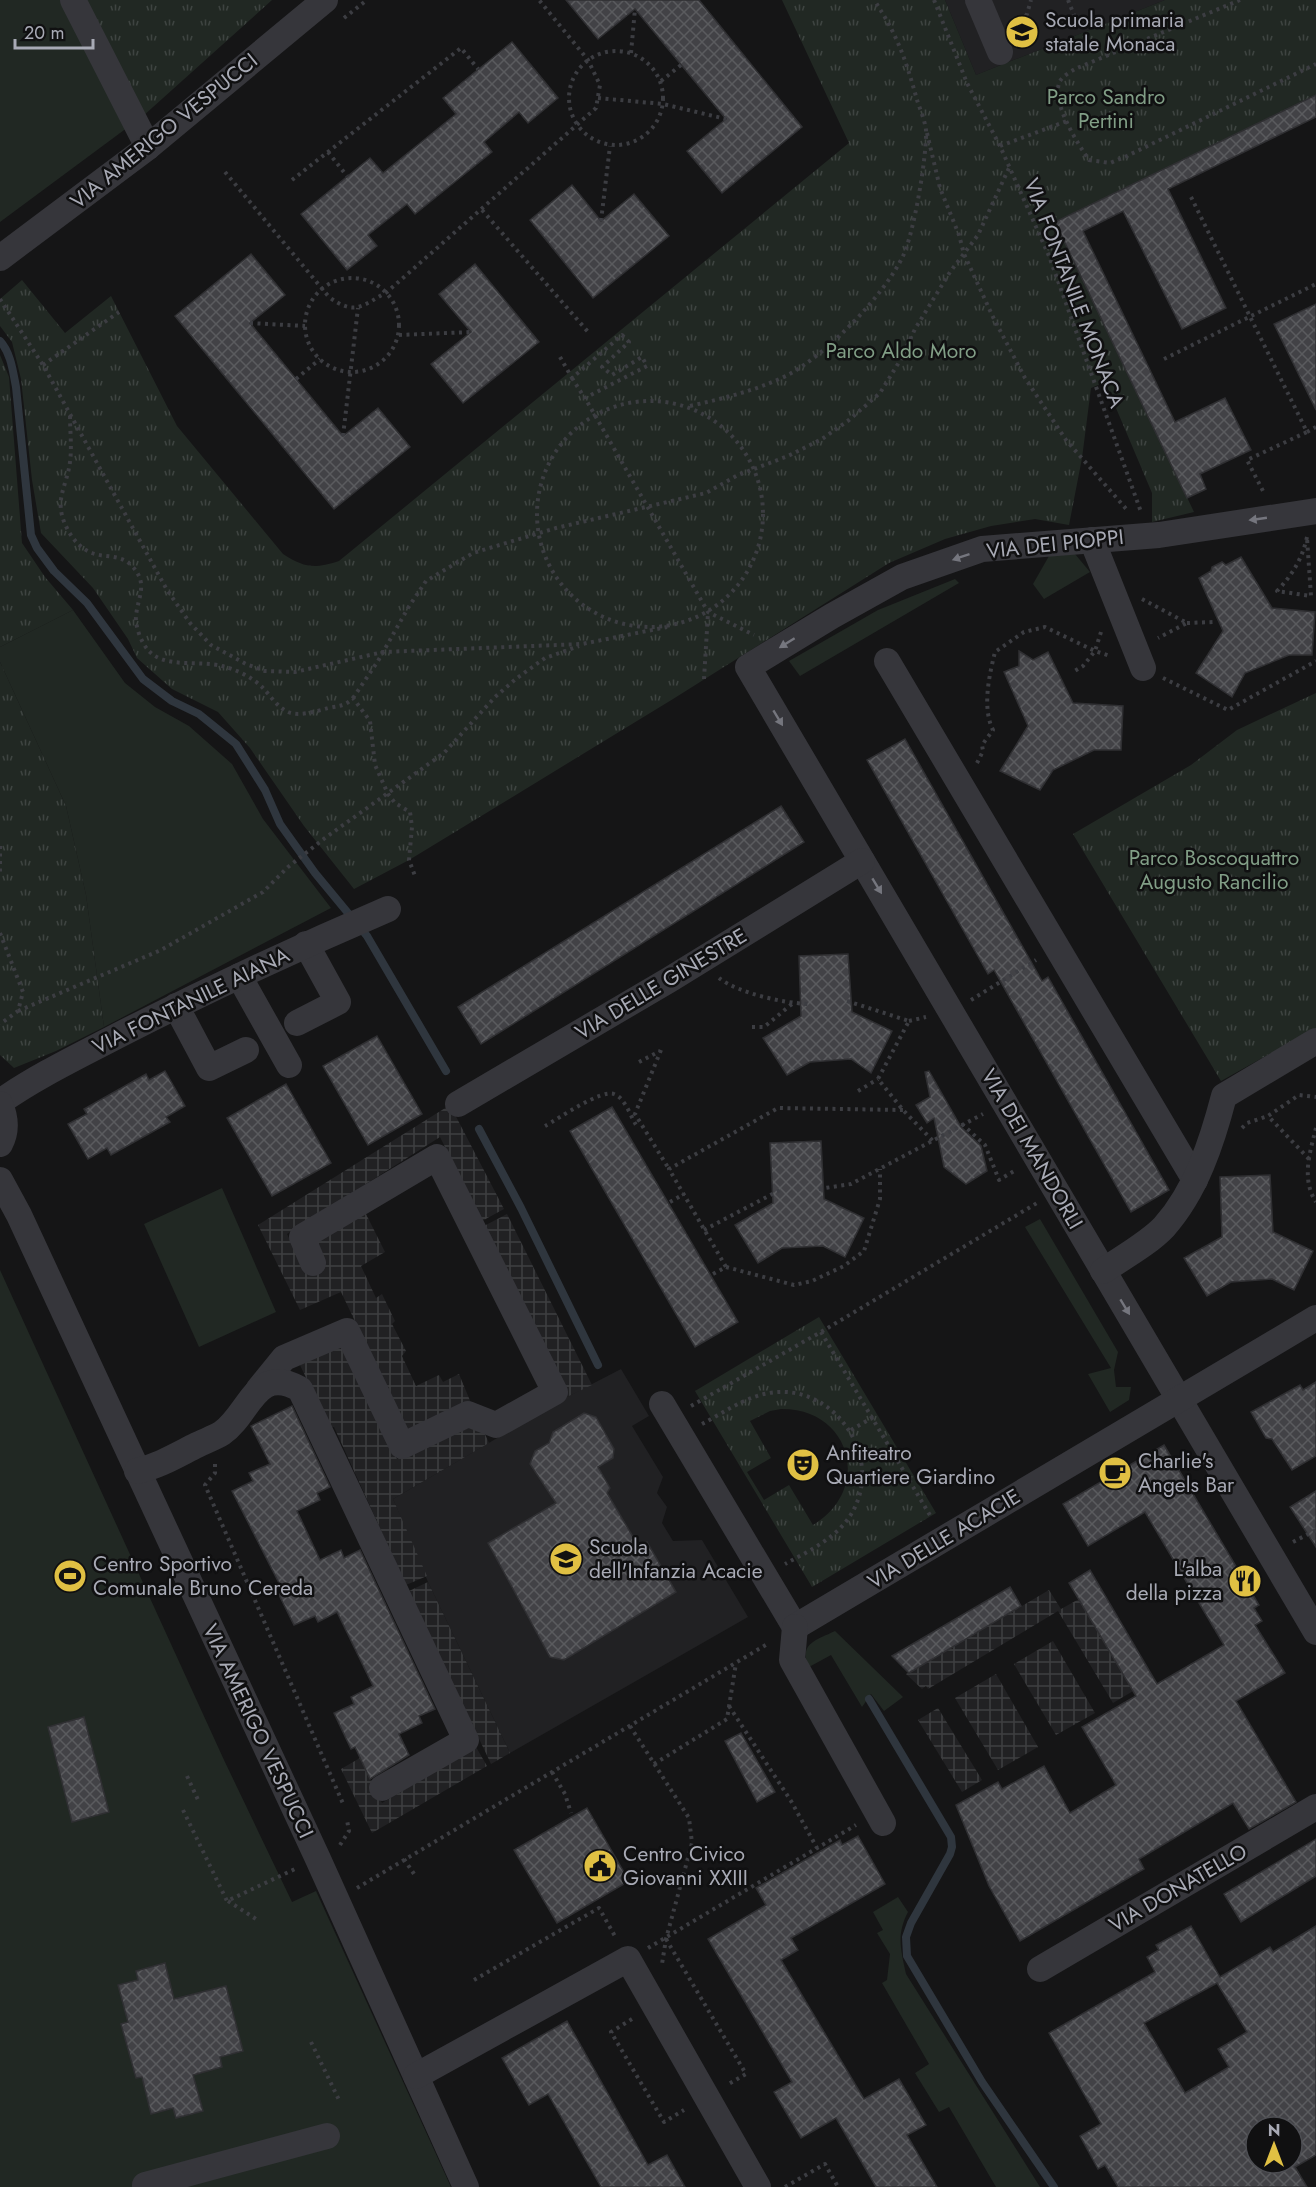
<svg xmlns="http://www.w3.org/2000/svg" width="1316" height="2187" font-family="Jost,sans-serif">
  <defs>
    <pattern id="industrial-grid" width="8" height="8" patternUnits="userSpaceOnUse" patternTransform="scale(1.5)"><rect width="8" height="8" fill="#212123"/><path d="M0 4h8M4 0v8" fill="none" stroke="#3e3f41"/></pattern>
    <pattern id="park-tufts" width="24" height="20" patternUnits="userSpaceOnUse" patternTransform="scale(1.5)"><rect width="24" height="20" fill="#212823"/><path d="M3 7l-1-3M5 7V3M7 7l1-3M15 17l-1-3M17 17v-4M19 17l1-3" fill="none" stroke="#3e4441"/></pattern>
    <pattern id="building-cross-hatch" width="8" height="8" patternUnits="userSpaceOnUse" patternTransform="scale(1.5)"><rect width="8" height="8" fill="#424246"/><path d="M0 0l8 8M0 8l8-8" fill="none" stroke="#5a5b5e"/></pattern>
  </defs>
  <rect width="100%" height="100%" fill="#151516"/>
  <g fill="#212123">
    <polygon points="945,0 1165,0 976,75"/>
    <polygon points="621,1369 649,1416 632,1426 663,1477 657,1493 667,1507 662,1523 673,1541 702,1540 748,1617 510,1753 428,1582 393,1499 567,1397"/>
  </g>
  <g fill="url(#industrial-grid)">
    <polygon points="450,1105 504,1209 482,1221 440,1137 287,1234 306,1272 326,1263 316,1241 364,1210 385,1252 361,1266 376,1298 382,1294 395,1321 392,1324 406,1351 402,1356 416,1386 439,1375 443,1382 459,1374 471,1403 408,1432 341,1292 300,1310 258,1225"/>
    <polygon points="507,1214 592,1385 567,1397 482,1227"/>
    <polygon points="339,1343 397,1459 480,1423 489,1443 393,1499 427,1576 406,1585 334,1427 330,1427 298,1361"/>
    <polygon points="428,1582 510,1753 491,1764 409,1591"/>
    <polygon points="1049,1590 1061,1609 1079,1599 1133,1691 1113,1703 1058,1611 928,1689 926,1686 922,1689 906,1674"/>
    <polygon points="1053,1641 1095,1713 1056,1735 1014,1664"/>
    <polygon points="996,1674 1038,1747 998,1770 955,1698"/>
    <polygon points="938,1708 982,1780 962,1792 918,1720"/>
    <polygon points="476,1747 487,1766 372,1833 341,1769 360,1758 382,1803"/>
  </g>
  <g fill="#212823">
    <polygon points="0,0 85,0 143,116 0,222"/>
    <polygon points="1075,554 1090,572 1044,599 1033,584 1049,556"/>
    <polygon points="955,579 959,583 800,676 789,661 878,610"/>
    <polygon points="73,610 125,683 155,707 189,726 232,764 263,819 331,908 104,1027 86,895 66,806 0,662 0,647"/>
    <polygon points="222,1188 276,1312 199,1347 144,1224"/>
    <polygon points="1040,1219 1118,1352 1114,1370 1116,1387 1131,1387 1129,1400 1110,1412 1088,1374 1111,1368 1025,1227"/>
    <polygon points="0,1270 224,1760 292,1902 316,1891 451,2187 0,2187"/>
    <path d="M835,1631l68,66 -19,14 -13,-17 -9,13 -31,-52 -22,12c-11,-24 8,-27 26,-36z"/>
    <path d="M898,1897l10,15c-12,23 -7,38 -2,62l134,213h-44l-47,-80 -10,5 -24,-39 14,-9 -47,-81 5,-3 3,-26 -13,-21 6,-3 -10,-18z"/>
  </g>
  <g fill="url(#park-tufts)" fill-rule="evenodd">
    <polygon points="85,0 272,0 143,116"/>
    <path d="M782,0h163l31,75 189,-75h151v95l-261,127 139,290 -42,10v-29l-47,-111 -14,6 -9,70 -13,67 -34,-6 -44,7 -46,13 -56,24 -216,136 -264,161 -55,29 -50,-63 -54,-78 -32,-36 -46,-23 -35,-31 -9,-19 -35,-51 -52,-55 -9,-53 -11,-101 -9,-37 -12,-16v-27l22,-19 43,53 46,-37 66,130 106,128c22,14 31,15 56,7l510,-418z"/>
    <polygon points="0,355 9,377 22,543 45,577 73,610 0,647"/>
    <polygon points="0,662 66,806 86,895 104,1027 56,1051 14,1068 0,1055"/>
    <polygon points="1316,693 1316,1028 1221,1081 1073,834 1191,765 1237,730"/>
    <path d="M819,1317l117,196 -124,74 -117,-196zM781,1409c70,-1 92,80 32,116l-24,-40 -25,15 -17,-28 24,-14 -21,-37 20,-10z"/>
  </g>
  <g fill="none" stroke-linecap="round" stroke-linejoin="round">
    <g stroke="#2f363e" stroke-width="8">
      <path d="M0,341c11,12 13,31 16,46l15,148 6,13 17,23 33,32 56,76 29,22 27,13 37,30 29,46 15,34 35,49 52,63 79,135"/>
      <polyline points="479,1129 521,1208 598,1365"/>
      <polyline points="869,1699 951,1837 952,1847 950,1854 911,1923 906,1937 907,1956 982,2082 1054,2187"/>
    </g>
  </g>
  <g fill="url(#building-cross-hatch)" stroke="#2f2f32" stroke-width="1.5" fill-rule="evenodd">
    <polygon points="566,0 699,0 802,127 722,193 687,151 726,119 635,9 598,39"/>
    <polygon points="512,42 558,98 528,123 519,112 484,142 492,152 415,214 407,204 368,235 377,246 347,270 301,214 370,158 383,173 456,114 443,98"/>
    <polygon points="1316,95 1316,117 1168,189 1226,308 1182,329 1123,211 1083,231 1175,422 1225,398 1251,450 1200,474 1206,489 1187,498 1055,222"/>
    <polygon points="572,185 601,221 634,194 669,236 593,298 530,220"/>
    <polygon points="251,254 285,295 250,323 343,436 378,408 410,447 334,509 175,316"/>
    <polygon points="475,264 539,342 463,403 431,364 471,332 439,294"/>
    <polygon points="1316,304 1316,410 1274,324"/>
    <polygon points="1241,557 1272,608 1315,612 1312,655 1289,655 1245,673 1232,697 1196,673 1223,631 1199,578 1211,571 1212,567 1222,562 1226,565"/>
    <polygon points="1019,651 1033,660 1048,652 1073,703 1123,706 1121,750 1094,750 1053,770 1040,790 1000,771 1028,726 1004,672 1019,666"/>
    <polygon points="905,739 1042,981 1048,977 1169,1190 1131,1212 994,970 988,974 867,760"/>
    <polygon points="781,806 804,842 481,1044 458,1007"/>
    <polygon points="848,954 852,1012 892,1031 871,1073 851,1059 810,1062 787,1075 763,1038 801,1016 799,956"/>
    <polygon points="377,1036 422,1114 368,1145 323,1066"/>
    <polygon points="165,1071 185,1106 166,1117 170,1122 111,1155 107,1148 88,1159 68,1124 87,1114 84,1109 146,1074 149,1080"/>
    <polygon points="929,1071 961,1127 981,1146 987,1171 966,1184 944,1167 934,1118 927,1123 916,1105 930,1097 925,1072"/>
    <polygon points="286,1084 331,1163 272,1196 227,1118"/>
    <polygon points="612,1107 738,1322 695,1347 570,1131"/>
    <polygon points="821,1141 824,1199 864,1218 845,1257 823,1246 782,1248 758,1263 735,1225 773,1203 770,1143"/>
    <polygon points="1270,1175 1273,1232 1313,1251 1294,1290 1272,1279 1231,1282 1207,1296 1184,1258 1222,1237 1220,1177"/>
    <polygon points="1316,1382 1316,1456 1292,1470 1272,1439 1266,1438 1251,1412 1300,1385 1303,1390"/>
    <polygon points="292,1406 330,1487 317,1493 320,1500 297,1511 320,1560 341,1550 344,1558 360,1550 435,1709 419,1716 422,1723 399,1734 409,1755 370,1779 355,1747 351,1749 334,1713 354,1704 351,1697 373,1686 337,1612 318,1622 315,1616 294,1625 277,1591 282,1589 232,1491 253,1481 249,1473 270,1464 251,1426"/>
    <polygon points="584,1413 596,1417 614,1449 613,1458 598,1467 610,1488 607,1493 639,1547 647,1542 676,1592 564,1660 550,1657 488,1543 556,1503 530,1464 535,1451 549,1443 553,1432"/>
    <polygon points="1164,1445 1259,1605 1254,1608 1262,1621 1255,1625 1285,1673 1236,1701 1296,1802 1249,1829 1233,1803 1139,1859 1144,1869 1020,1941 989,1886 956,1805 998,1782 1002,1789 1044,1766 1070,1813 1116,1785 1082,1727 1136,1696 1069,1583 1090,1570 1157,1684 1224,1645 1145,1512 1088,1546 1063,1504"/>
    <polygon points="1316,1491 1316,1547 1290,1507"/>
    <polygon points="1010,1587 1021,1606 909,1673 892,1656"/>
    <polygon points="84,1717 109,1812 72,1822 48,1727"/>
    <polygon points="741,1733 775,1792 757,1802 725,1741"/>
    <polygon points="587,1808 629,1881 557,1923 514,1850"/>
    <polygon points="858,1836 885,1884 791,1938 798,1950 781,1960 864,2099 899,2079 926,2125 907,2135 937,2187 876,2187 836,2118 801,2138 774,2092 792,2082 708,1939 766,1905 756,1888 840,1840 842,1845"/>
    <polygon points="1316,1839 1316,1876 1241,1922 1224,1894"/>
    <path d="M1191,1926l29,51 50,-30 3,5 43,-26v229l-21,12 12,20h-189l-13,-22 -7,4 -18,-33 21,-12 -52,-91 106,-61 -8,-15 12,-7 -3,-5zM1217,1983l30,49 -29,17 11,18 -44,26 -41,-70zM1256,2127h36v36h-36z"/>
    <polygon points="165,1963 174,1999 226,1986 243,2051 220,2057 222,2067 193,2075 203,2111 176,2118 173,2108 151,2114 142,2077 136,2078 121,2024 128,2022 118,1985 138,1980 136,1971"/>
    <polygon points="567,2021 648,2165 667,2155 685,2187 601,2187 548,2094 529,2105 502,2058"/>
  </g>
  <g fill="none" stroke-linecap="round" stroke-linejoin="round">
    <g stroke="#3c3d42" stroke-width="4" stroke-dasharray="3 4.5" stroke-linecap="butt">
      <polyline points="934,0 967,83 1000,146 1049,256 1141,512"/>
      <polyline points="1068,0 1076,20"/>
      <path d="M1240,0l-165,69c-5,3 -12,7 -15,12 -10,20 18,63 29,79l21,3 17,-7 189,-92"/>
      <polyline points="344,18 367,0"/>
      <polyline points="1017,28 1027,14 1031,0"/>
      <circle cx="616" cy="98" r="47"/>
      <polyline points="631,53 635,9"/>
      <polyline points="661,81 681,65"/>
      <polyline points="598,98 663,104 726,119"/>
      <polyline points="927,133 940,188 959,235 964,254 993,317 1025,378 1066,440 1128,511"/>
      <polyline points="1000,146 1067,121"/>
      <polyline points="328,152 347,176"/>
      <path d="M225,172l104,125c26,19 33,9 58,-5l209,-184 4,-23 -12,-25 -49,-60"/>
      <polyline points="292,180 461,48 478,69"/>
      <polyline points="1191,197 1307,432 1247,460 1264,493"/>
      <polyline points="482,210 589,333"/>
      <polyline points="601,221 610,146"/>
      <circle cx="352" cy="325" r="47"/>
      <polyline points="0,299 43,365 167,590 190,623 211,645 246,664 265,671 295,672 383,652 582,644 667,627"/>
      <polyline points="250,323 305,326"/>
      <polyline points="399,335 471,332"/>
      <polyline points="560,357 572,378 622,335 629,342 602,367 612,375 642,357 647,366 585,398 708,612 754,635"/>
      <polyline points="1164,359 1316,284"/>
      <polyline points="43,365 119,312"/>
      <polyline points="572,378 584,397"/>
      <polyline points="296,379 320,359"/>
      <circle cx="650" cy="514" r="113"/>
      <path d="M690,406c35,-8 64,-15 96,-30 39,-20 98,-80 117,-120 11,-23 24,-100 23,-126 -1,-9 -6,-21 -9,-30 -11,-40 -20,-66 -43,-100"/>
      <path d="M70,416c0,15 2,31 0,46 -3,24 -16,37 -5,62 5,12 14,24 27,29 13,5 28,1 39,12 18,18 7,31 5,51 -1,10 5,26 12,34 16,19 52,10 74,16 13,3 30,11 40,21 8,8 15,20 26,25 11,5 29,-1 40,-4 10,-2 18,-2 25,-10l17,23 5,44 13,29 7,9 15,9 2,15 -3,33 6,16"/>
      <polyline points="1307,432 1316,427"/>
      <polyline points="343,436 358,308"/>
      <path d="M1307,537c-5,22 -14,37 -30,54l34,5 -4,-58"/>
      <polyline points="1142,599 1187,623 1158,638"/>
      <polyline points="1187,623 1213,622"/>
      <polyline points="1101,632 1095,651 1110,656"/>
      <polyline points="1163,678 1228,710 1316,661"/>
      <polyline points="704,679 708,613"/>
      <polyline points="353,698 378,661 408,608 426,581 473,553 556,528 706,493 738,475 788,456 822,439 849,420 880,393 901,359 915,329 950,272 978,235 1009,168"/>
      <path d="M977,763l6,-12 -1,-6 11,-15c-11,-22 -4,-54 2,-78l29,-20 21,-5 50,24 -12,15 -10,6"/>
      <polyline points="0,846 0,875"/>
      <polyline points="0,933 23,992 18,1011 0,1024"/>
      <path d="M719,978c19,15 64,25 89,26"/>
      <polyline points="971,1000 1036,960"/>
      <polyline points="847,1001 909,1021 878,1079 903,1110 933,1141"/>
      <polyline points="18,1011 161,950 263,892 288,867 325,838 444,753 495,697 517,678 545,658 579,646"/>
      <polyline points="909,1021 926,1017"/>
      <polyline points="752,1027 764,1027 792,1004"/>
      <polyline points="661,1050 635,1114 669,1169"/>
      <polyline points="639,1062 660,1051"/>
      <polyline points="858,1091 878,1079"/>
      <polyline points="962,1124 985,1145 999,1180 1014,1171"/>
      <path d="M545,1126c13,-7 56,-37 69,-32 11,4 16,21 22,31"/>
      <polyline points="1242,1128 1247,1123 1268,1116"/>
      <path d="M1316,1128c-6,24 -15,51 0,74"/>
      <polyline points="1309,1159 1268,1116 1299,1095 1316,1097"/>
      <polyline points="819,1189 851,1184 983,1114"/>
      <polyline points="670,1202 684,1194"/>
      <polyline points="704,1230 780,1190"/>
      <polyline points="726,1267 794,1285 812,1281 844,1266 864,1251 880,1199 880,1169"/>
      <polyline points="713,1274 726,1267 669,1169 778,1108 903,1110"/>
      <polyline points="821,1332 931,1517"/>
      <polyline points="691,1406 826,1329 1037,1203"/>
      <path d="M702,1424c21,-11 43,-27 67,-31 63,-11 115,61 84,118 -14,26 -44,40 -68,53"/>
      <polyline points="851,1430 877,1415"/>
      <polyline points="215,1464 215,1473 205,1485 344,1806"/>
      <polyline points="1293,1542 1316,1530"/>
      <polyline points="729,1706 791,1801 817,1848"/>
      <polyline points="630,1726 689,1818 692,1843 666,1939 662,1964"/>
      <polyline points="654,1764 727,1719 736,1663"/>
      <polyline points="552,1772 565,1794 571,1813"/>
      <polyline points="187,1776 199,1802"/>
      <polyline points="183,1810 227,1901 295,1869"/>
      <polyline points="340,1845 349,1831 347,1820"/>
      <polyline points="404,1859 416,1877"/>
      <polyline points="357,1888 769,1643"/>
      <polyline points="228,1901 256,1919"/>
      <polyline points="666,1939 746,2074 727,2085"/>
      <polyline points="648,1948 856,1825"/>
      <polyline points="474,1980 599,1908 616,1938"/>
      <polyline points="632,2019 611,2032 664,2122 684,2110"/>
      <polyline points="311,2042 340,2102"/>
      <polyline points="785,2187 825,2164 838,2187"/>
    </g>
    <g stroke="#36363b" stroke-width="26">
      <polyline points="73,0 148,147"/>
      <polyline points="978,0 1000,52"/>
      <polyline points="0,258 148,147 325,0"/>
      <polyline points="1316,511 1159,535 982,549 902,577 832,616 748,667 1316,1632"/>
      <polyline points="1092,540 1143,668"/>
      <polyline points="887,661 1195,1180"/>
      <polyline points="239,976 289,1065"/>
      <polyline points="176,1006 209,1068 246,1050"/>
      <polyline points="297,1023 338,1002 306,944"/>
      <path d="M0,1102c37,-26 79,-46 119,-67 88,-45 178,-87 269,-126"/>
      <path d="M0,1104c6,14 7,27 0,40"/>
      <polyline points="458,1104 669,980 862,861"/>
      <polyline points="0,1180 19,1215 318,1859 466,2187"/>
      <path d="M1103,1271c19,-13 46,-28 61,-44 32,-36 48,-85 60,-131l92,-55"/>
      <polyline points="258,1390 284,1358 347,1331 402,1446 468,1414 496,1425 555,1392 437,1157 302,1237 313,1263"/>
      <polyline points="662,1404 795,1627"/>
      <path d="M137,1471c22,-5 40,-16 60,-26 8,-4 17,-7 25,-12 28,-19 33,-69 78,-44l166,351 -84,48"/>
      <polyline points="795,1627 1316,1318"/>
      <polyline points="795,1627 792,1660 883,1823"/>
      <polyline points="1040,1969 1316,1807"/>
      <polyline points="416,2076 628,1959 758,2187"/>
      <polyline points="145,2185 327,2136"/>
    </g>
  </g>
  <defs><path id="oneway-solid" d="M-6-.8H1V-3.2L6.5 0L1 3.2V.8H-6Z" transform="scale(1.5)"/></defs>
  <g fill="#75767e">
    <use href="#oneway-solid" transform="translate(1258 519) rotate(172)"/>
    <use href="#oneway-solid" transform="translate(961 557) rotate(161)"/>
    <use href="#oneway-solid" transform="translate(787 643) rotate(148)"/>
    <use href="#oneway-solid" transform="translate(778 718) rotate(59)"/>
    <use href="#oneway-solid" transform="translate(877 886) rotate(59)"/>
    <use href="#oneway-solid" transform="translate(1125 1307) rotate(59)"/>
  </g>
  <defs>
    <g id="school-disc" transform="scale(1.725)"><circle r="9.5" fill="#e0c043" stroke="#101011"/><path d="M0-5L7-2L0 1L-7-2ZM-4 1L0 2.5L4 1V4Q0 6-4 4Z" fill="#111"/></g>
    <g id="theatre-disc" transform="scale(1.725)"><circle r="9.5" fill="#e0c043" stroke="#101011"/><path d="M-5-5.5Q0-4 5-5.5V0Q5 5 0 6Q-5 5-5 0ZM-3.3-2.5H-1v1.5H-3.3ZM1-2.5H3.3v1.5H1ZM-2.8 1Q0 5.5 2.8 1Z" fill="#111"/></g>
    <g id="cafe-disc" transform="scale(1.725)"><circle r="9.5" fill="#e0c043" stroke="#101011"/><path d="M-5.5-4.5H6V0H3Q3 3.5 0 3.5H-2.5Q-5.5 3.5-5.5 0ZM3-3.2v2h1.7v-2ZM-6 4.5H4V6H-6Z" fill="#111"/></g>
    <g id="stadium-disc" transform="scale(1.725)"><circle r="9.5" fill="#e0c043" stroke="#101011"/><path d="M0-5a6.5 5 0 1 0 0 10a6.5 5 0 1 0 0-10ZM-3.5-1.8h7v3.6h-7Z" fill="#111"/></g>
    <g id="restaurant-disc" transform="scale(1.725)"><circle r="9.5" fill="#e0c043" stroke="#101011"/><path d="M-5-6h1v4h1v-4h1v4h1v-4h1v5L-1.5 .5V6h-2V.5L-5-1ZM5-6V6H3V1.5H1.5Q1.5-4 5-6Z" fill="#111"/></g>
    <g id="civic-disc" transform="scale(1.725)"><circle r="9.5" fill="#e0c043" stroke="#101011"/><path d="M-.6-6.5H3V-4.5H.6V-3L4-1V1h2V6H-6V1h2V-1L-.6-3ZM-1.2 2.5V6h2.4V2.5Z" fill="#111"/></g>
  </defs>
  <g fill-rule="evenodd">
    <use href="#school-disc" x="1022" y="32"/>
    <use href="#theatre-disc" x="803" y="1465"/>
    <use href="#cafe-disc" x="1115" y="1473"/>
    <use href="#school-disc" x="566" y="1559"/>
    <use href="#stadium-disc" x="70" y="1576"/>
    <use href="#restaurant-disc" x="1245" y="1581"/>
    <use href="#civic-disc" x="600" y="1866"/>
  </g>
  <g text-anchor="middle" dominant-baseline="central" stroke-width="5" stroke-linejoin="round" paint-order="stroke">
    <g font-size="21" fill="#a8aab5" stroke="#101011" text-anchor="start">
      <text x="1045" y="20">Scuola primaria<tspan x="1045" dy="24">statale Monaca</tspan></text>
      <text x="826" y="1453">Anfiteatro<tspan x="826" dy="24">Quartiere Giardino</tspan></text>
      <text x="1138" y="1461">Charlie's<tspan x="1138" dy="24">Angels Bar</tspan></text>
      <text x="589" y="1547">Scuola<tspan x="589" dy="24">dell'Infanzia Acacie</tspan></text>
      <text x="93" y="1564">Centro Sportivo<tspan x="93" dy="24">Comunale Bruno Cereda</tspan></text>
      <text x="1222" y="1569" text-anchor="end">L'alba<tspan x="1222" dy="24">della pizza</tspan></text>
      <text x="623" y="1854">Centro Civico<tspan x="623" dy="24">Giovanni XXIII</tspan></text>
    </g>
    <g font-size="21" fill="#819e86" stroke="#101011">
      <text x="1106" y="97">Parco Sandro<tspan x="1106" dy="24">Pertini</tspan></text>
      <text x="901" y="351">Parco Aldo Moro</text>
      <text x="1214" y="858">Parco Boscoquattro<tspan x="1214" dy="24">Augusto Rancilio</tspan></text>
    </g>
    <g font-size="21" fill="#a8aab5" stroke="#101011">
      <text transform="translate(164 131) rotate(-39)">VIA AMERIGO VESPUCCI</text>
      <text transform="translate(1074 293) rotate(69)">VIA FONTANILE MONACA</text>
      <text transform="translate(1055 544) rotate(-6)">VIA DEI PIOPPI</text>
      <text transform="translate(661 984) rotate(-31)">VIA DELLE GINESTRE</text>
      <text transform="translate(191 1001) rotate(-26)">VIA FONTANILE AIANA</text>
      <text transform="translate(1032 1149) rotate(60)">VIA DEI MANDORLI</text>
      <text transform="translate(944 1539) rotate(-31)">VIA DELLE ACACIE</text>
      <text transform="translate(258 1731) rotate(65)">VIA AMERIGO VESPUCCI</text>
      <text transform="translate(1178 1888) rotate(-30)">VIA DONATELLO</text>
    </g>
  </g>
  <g transform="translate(1274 2145)"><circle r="28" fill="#101011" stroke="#4d4e53" stroke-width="1.5"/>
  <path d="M0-4.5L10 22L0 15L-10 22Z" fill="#e0c043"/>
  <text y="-9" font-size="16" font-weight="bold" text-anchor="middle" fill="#a8aab5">N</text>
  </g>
  <path d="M15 39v9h78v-9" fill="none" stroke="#a8aab5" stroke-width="3"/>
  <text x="24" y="39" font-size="18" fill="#a8aab5" stroke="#101011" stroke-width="4.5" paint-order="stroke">20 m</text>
</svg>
